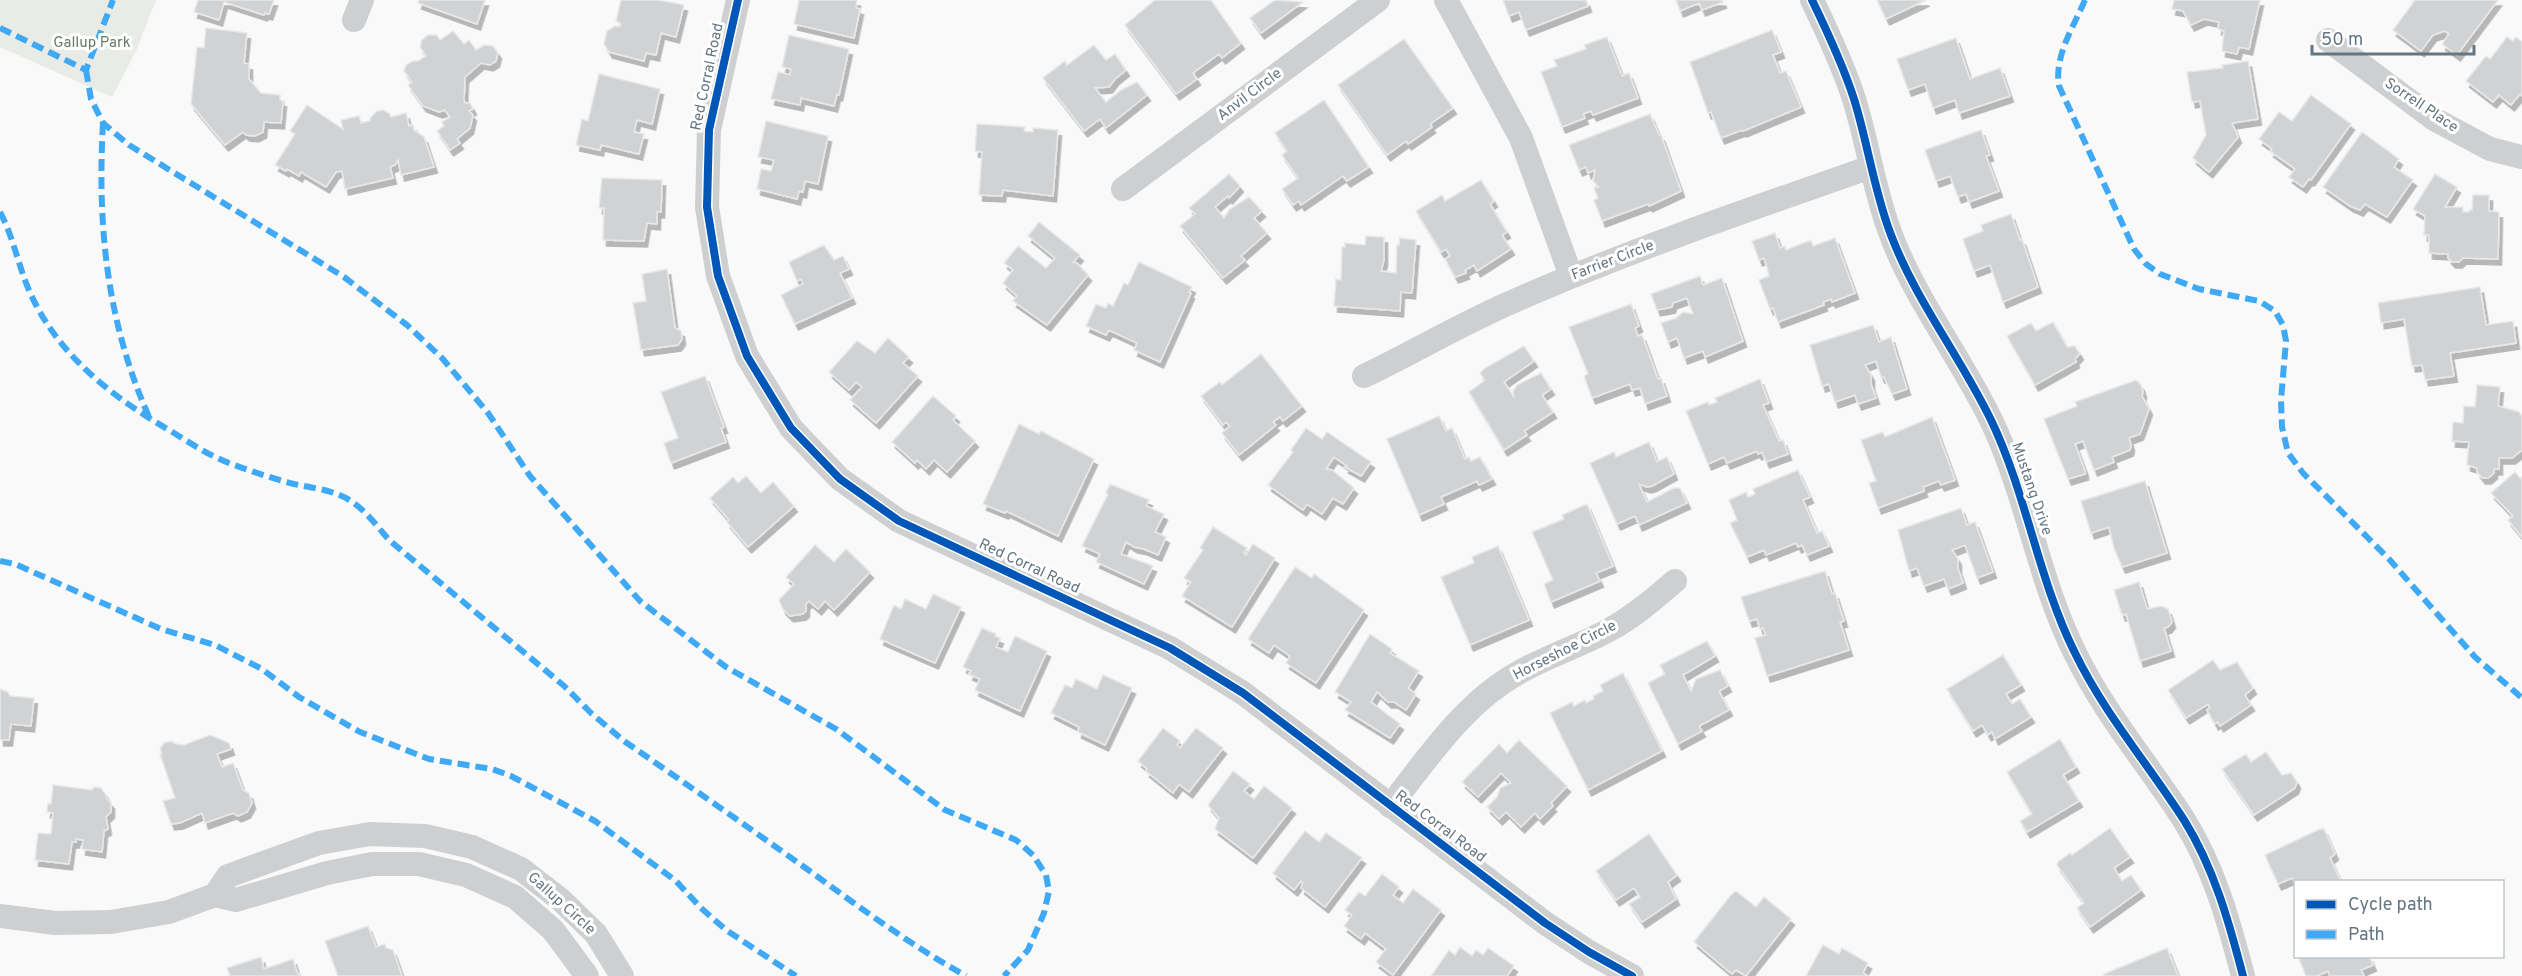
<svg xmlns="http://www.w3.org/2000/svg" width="2522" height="976" font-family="Overpass,sans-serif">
  <defs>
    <filter id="shadow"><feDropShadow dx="3.5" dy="6" stdDeviation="0" flood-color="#0004"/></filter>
  </defs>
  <rect width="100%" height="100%" fill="#f9f9f9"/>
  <polygon fill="#e8ebe6" points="0,0 156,0 136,51 112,97 0,47"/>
  <g fill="#d0d2d3" stroke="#e8e8e8" stroke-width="1.5" filter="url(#shadow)">
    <polygon points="198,0 274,0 269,14 265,13 264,15 224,2 219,20 194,12"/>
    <polygon points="419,0 485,0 477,24 418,3"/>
    <polygon points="621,0 659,0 684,5 676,37 661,33 656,55 646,53 644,61 609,52 604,44 607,31 615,26 620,27 621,24 616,21"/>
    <polygon points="799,0 857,0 856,8 860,9 854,38 794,24"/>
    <polygon points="1155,0 1211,0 1241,43 1222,58 1219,54 1193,73 1197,79 1176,94 1125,25"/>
    <polygon points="1275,0 1303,2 1261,33 1250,18"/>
    <polygon points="1503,0 1586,0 1588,6 1526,30 1519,12 1509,16"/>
    <polygon points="1676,0 1722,0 1723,2 1702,10 1699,3 1680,11"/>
    <polygon points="1877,0 1926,0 1886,19"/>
    <polygon points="2174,0 2260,0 2249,49 2239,47 2237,54 2222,51 2224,31 2218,29 2219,22 2204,19 2191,25 2183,11 2172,9"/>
    <polygon points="2415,0 2498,0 2457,55 2442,44 2449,34 2445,31 2433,35 2421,51 2393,30"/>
    <polygon points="206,28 247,33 244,63 249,64 249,79 261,93 280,95 280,100 283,101 281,123 264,122 263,132 255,136 246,135 243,132 225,145 191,104 197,47 204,48"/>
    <polygon points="1772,30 1781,52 1773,55 1780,73 1786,71 1801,107 1743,131 1742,130 1721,138 1711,112 1708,113 1690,62"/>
    <polygon points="453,31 464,44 469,40 476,50 484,45 493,46 498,53 496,61 490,65 481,63 465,77 464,100 465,103 470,103 473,109 469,111 473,115 470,128 457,139 460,143 450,150 437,131 444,126 442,122 450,117 445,110 439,112 423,106 408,85 412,82 404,71 406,65 413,61 418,61 426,56 420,47 422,40 428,35 437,35 440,40"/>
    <polygon points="789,35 849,49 839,95 837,94 834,106 801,98 800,105 771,99 778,72 790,75 791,69 782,67"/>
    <polygon points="1607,37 1622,76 1629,73 1638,98 1593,115 1591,111 1583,114 1585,118 1562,127 1541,72 1557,66 1554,60 1586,49 1584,45"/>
    <polygon points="2507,37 2513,41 2516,37 2522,42 2522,96 2520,94 2511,105 2499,95 2493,102 2466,81 2486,56 2490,59"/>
    <polygon points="1956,38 1970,79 2000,68 2010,96 1959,113 1955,100 1933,108 1925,84 1908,90 1897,59"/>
    <polygon points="1404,39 1453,108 1430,124 1432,127 1408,144 1406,141 1387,155 1338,85"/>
    <polygon points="1094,45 1106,60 1115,54 1126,70 1115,79 1109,87 1095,88 1106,102 1121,90 1137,82 1147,95 1106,128 1100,119 1084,131 1043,78 1065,61 1067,65"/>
    <polygon points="2248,61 2258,119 2232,123 2238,137 2209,172 2193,158 2206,135 2200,101 2192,102 2187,72 2223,68 2222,65"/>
    <polygon points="599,74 660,89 652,124 637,120 634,132 644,134 639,154 601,145 600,150 576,145 582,119 588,121"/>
    <polygon points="2311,95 2351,124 2311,180 2309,179 2303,187 2289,177 2295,169 2270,151 2272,149 2259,139 2279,112 2292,121"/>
    <polygon points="1324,100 1369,167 1347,181 1343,176 1301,205 1299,201 1293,205 1282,189 1298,178 1282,155 1287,151 1275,133"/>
    <polygon points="307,105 343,129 341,120 359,116 361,123 370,121 370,118 377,111 383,110 390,114 391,117 406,113 409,126 413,125 414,130 424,137 434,167 401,175 398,160 395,165 390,167 393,178 345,189 342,171 336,172 326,187 301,172 299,176 287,169 286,171 275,165 295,134 290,131"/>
    <polygon points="1650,114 1659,135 1661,135 1681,191 1649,206 1648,204 1602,221 1594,200 1598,198 1594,188 1599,187 1593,181 1595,170 1588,173 1586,167 1579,170 1569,145"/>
    <polygon points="766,121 828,136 818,184 805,181 803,192 799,191 797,199 757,189 761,169 771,171 774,160 758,157"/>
    <polygon points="977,124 1025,127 1024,131 1033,132 1033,128 1058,130 1053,196 1003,190 1002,196 979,195 982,152 975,151"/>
    <polygon points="1981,130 1990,155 1986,156 1999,191 1969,202 1966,194 1958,197 1950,176 1936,181 1925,150"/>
    <polygon points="2362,132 2399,159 2394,167 2413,180 2387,217 2365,204 2360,210 2350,206 2323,187"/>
    <polygon points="1229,174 1240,186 1229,198 1228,196 1215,207 1224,218 1230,209 1249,197 1262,211 1254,218 1267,233 1241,256 1245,260 1223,278 1180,226 1195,214 1189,208"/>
    <polygon points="2435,174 2457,187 2445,207 2463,207 2463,212 2469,212 2469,210 2472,210 2473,195 2489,195 2489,211 2499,212 2498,259 2463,258 2459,262 2452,262 2448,258 2448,254 2429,253 2429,235 2424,235 2425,216 2413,209"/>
    <polygon points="602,178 662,180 661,212 657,212 657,224 647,223 644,241 603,240 604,208 599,208"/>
    <polygon points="1481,180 1494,201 1490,204 1507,232 1502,235 1511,249 1477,271 1474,265 1465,270 1466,273 1455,277 1445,259 1450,256 1446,249 1441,252 1416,211 1442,195 1445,201"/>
    <polygon points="2011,214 2020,240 2022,239 2038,287 2003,302 1990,265 1974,271 1963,239 1983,231 1981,225"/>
    <polygon points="1039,222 1080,255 1073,262 1077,263 1088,275 1047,325 1013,301 1017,296 1003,283 1013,270 1004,263 1018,246 1046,268 1055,258 1028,236"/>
    <polygon points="1775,233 1780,248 1785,246 1786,250 1811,240 1813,246 1835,238 1855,293 1832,302 1831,299 1823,302 1824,305 1778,322 1773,308 1770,309 1759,280 1769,276 1767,267 1764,258 1759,260 1752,241"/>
    <polygon points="1366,236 1384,237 1384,260 1381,271 1396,273 1397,245 1399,245 1400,238 1416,240 1412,293 1401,292 1400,311 1334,306 1336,279 1341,280 1342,247 1345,247 1345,243 1365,245"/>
    <polygon points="824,245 834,260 843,256 849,269 840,273 852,298 795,324 781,295 803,284 801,279 797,281 789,262"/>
    <polygon points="1139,262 1192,287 1189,292 1191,293 1160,362 1134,350 1137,343 1109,330 1106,335 1086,326 1096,304 1106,308 1108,303 1113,306 1124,283 1128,285"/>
    <polygon points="667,269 675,328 681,331 682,339 678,345 641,350 633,303 646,301 642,274"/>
    <polygon points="1700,276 1703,285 1722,278 1743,341 1705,357 1703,351 1684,358 1677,338 1668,342 1661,323 1676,318 1683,312 1693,314 1687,298 1673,303 1672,307 1657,310 1651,294"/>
    <polygon points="2480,287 2486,325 2513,321 2516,343 2450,353 2454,376 2425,380 2422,365 2412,366 2404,319 2381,323 2378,303"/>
    <polygon points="1631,304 1639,326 1635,328 1638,336 1642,335 1658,379 1661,378 1667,396 1645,404 1640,388 1632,390 1630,384 1592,398 1584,376 1588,374 1569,327"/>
    <polygon points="2053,322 2067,347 2075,346 2080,354 2075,359 2076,362 2035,385 2007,336 2031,323 2036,331"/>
    <polygon points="1873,325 1879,342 1891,337 1907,389 1892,394 1884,377 1881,377 1876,361 1865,365 1871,375 1871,384 1876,398 1858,404 1855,395 1835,402 1829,384 1822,386 1810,345"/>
    <polygon points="888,338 909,357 903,363 918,376 876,423 850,400 862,387 856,382 849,390 829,372 857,341 875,353"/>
    <polygon points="1524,346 1534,361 1504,382 1514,397 1513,391 1517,385 1541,373 1551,389 1542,395 1553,412 1524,431 1527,435 1504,450 1469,392 1485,380 1480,373 1485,368"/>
    <polygon points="1261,354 1302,406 1283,421 1280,417 1273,422 1276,425 1239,455 1222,433 1230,426 1226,422 1223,425 1201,396 1220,382 1222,385"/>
    <polygon points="705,376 724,427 721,428 726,442 671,463 664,443 678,438 661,392"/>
    <polygon points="1760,379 1769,403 1763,405 1779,441 1783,440 1788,454 1766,462 1762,452 1758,454 1757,451 1727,463 1724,457 1708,464 1686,411 1708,402 1709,405 1717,402 1715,398"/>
    <polygon points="2136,380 2141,385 2143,392 2142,396 2149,409 2140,434 2129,438 2131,445 2130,450 2112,457 2114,462 2094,470 2083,441 2075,444 2085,471 2085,474 2068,479 2044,419 2077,406 2075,402"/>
    <polygon points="2477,385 2500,387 2498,406 2519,412 2522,416 2522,450 2512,458 2499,458 2499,469 2494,469 2494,473 2488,478 2482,478 2477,472 2477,468 2467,465 2469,442 2452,441 2453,422 2463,423 2464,406 2475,407"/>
    <polygon points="933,396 956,416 953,420 975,441 947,472 934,460 926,469 917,460 915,463 892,442"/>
    <polygon points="1439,416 1446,431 1452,428 1465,459 1469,457 1471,461 1480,457 1492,479 1479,485 1477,481 1441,497 1444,504 1419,515 1387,439"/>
    <polygon points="1932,417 1955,480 1941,485 1939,481 1923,487 1924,491 1878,508 1869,483 1876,481 1861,440 1883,432 1885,437"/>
    <polygon points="1019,424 1039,434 1041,431 1094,459 1058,536 1006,511 1005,513 983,504"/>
    <polygon points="1306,428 1322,439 1327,432 1371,462 1361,476 1345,467 1347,466 1334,457 1326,469 1332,470 1354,488 1343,504 1333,498 1322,514 1307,504 1303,510 1268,485 1293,452 1291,450"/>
    <polygon points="1649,442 1657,462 1667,457 1674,474 1652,486 1647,487 1639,484 1647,502 1674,488 1680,488 1687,503 1639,525 1635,516 1617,524 1590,463 1614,452 1616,457"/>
    <polygon points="1798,470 1810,497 1803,500 1817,533 1822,531 1829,546 1807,555 1802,545 1798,547 1796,543 1766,555 1764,550 1747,557 1730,523 1737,520 1729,500 1746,492 1748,497 1755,494 1753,489"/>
    <polygon points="2515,472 2520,478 2522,477 2522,537 2508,520 2513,516 2491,493"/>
    <polygon points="746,476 761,493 773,482 794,506 748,547 727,522 729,520 710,498 733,477 738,483"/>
    <polygon points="2145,481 2167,553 2122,567 2114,548 2109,527 2091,533 2081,501"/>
    <polygon points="1110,484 1149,500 1146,506 1164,514 1155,532 1166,537 1158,555 1144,549 1134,547 1126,542 1121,554 1153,566 1144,584 1096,562 1100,554 1082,546 1108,494 1106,493"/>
    <polygon points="1587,504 1613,566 1596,573 1600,581 1551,602 1544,584 1553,580 1532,532 1564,519 1562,515"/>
    <polygon points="1961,508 1967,525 1975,522 1993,572 1977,578 1965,545 1952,550 1958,559 1958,568 1963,583 1948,589 1944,579 1924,586 1917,568 1909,571 1898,530"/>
    <polygon points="1213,527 1247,548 1244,553 1246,555 1253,544 1275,558 1232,627 1182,596 1191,582 1184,578 1203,550 1200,548"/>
    <polygon points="815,545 834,562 846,549 870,572 834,610 825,601 818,609 809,601 806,604 806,611 803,614 790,616 783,609 779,600 794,584 786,577"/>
    <polygon points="1498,546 1529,620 1470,645 1441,577 1474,563 1472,557"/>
    <polygon points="1295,567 1312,578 1314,574 1364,610 1316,683 1286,663 1290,656 1274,645 1269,653 1248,639"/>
    <polygon points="1825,571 1832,594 1835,593 1844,621 1840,622 1849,650 1767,676 1755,638 1766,635 1763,628 1760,629 1757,619 1749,621 1741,597"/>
    <polygon points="2139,582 2147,609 2162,606 2168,609 2172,622 2168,627 2164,628 2171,651 2140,661 2126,614 2122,615 2114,590"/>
    <polygon points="933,594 961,607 935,663 880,639 894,605 901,609 905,599 926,609"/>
    <polygon points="982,628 996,634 995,636 1000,638 996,647 1008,652 1015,636 1047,651 1020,711 975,690 980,679 969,674 971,671 963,667"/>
    <polygon points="1370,634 1392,649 1390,653 1419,671 1408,688 1416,694 1406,710 1394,702 1388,702 1377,692 1371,702 1400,724 1390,738 1345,710 1351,702 1335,692"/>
    <polygon points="1707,641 1715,656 1683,675 1691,691 1696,679 1720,670 1728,686 1719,691 1729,710 1699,726 1702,731 1678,744 1648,683 1665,674 1660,665"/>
    <polygon points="2003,655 2021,685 2006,694 2012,704 2020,699 2031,717 1995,739 1992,732 1988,735 1982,725 1973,731 1947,689"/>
    <polygon points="2213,660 2220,670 2237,662 2253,688 2245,695 2251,705 2220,726 2218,722 2215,724 2207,710 2210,708 2208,704 2186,718 2168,690"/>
    <polygon points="1623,673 1662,751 1588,790 1550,713 1572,702 1574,706 1585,700 1586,703 1594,699 1593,696 1603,691 1600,685"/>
    <polygon points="1103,675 1132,688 1105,745 1078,732 1079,727 1051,713 1065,685 1072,688 1076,679 1097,689"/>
    <polygon points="0,689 8,692 10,696 34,698 31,726 11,724 9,740 0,740"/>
    <polygon points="1163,728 1180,741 1177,745 1180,748 1196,728 1223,748 1189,792 1179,784 1173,793 1146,771 1147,769 1138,761"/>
    <polygon points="210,735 229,743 231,749 217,754 222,767 233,763 243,790 249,793 252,803 247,812 238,816 233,813 205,823 202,813 180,823 171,824 163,801 175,798 160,754 162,754 160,749 164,743 171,741 176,744 184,745"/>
    <polygon points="2060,739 2076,767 2063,775 2079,801 2027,832 2020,821 2032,814 2007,772"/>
    <polygon points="1519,740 1567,786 1551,803 1553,806 1540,819 1535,813 1521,827 1506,812 1499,819 1487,807 1497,797 1500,788 1511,783 1501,773 1478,797 1462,782 1499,744 1507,753"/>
    <polygon points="2266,752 2282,775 2291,773 2297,782 2295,788 2254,815 2222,769 2246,754 2251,762"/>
    <polygon points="1233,771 1250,784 1244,791 1254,799 1264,786 1292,808 1253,858 1215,829 1219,818 1208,805"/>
    <polygon points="53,785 92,790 94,787 101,788 106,795 106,798 111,803 111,812 106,817 108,829 104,831 102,852 82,849 83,840 76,839 76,842 72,842 69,864 35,860 38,833 51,834 53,813 47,812 48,803 51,804"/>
    <polygon points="2110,828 2130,857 2114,868 2122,881 2131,875 2141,890 2090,927 2077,908 2084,903 2057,865 2058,862 2070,853 2072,855"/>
    <polygon points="2320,829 2324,829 2335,854 2330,858 2341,882 2296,882 2296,885 2292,878 2278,884 2265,855"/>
    <polygon points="1305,831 1319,842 1326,833 1362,858 1325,907 1301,888 1303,883 1301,881 1294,890 1273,873"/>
    <polygon points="1649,834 1677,875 1668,882 1676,899 1642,922 1629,904 1640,897 1634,888 1616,900 1596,871"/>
    <polygon points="1382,874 1399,887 1393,895 1403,903 1413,889 1441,910 1393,975 1376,962 1386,949 1365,933 1361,939 1344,926 1352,915 1345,910 1359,892 1365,896"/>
    <polygon points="1736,891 1756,907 1764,897 1791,919 1746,976 1736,970 1732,974 1694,942 1730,896"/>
    <polygon points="368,926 376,947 385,944 386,948 393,950 402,976 338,976 325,941"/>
    <polygon points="1823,945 1839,954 1842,948 1868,963 1863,973 1868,976 1806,976"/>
    <polygon points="1460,947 1472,956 1476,950 1483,955 1488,948 1514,966 1507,976 1431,976 1449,950 1455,955"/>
    <polygon points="2167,948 2178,976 2104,976 2104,974"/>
    <polygon points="2298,956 2369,956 2373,965 2361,970 2364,976 2330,976 2328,971 2317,976 2306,976"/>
    <polygon points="261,957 264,969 293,959 297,972 301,976 230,976 227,968"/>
  </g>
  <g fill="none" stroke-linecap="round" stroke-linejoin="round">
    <g stroke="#cecfd0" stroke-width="24">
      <polyline points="738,0 709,130 707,207 718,276 747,356 791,428 840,479 899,521 1170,648 1243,693 1545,923 1589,952 1632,976"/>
      <polyline points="1446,0 1521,138 1571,276"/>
      <path d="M1812,0c16,33 31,65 42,99 14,45 20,92 37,136 25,66 69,121 100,185 36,75 47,159 84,233 29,60 73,111 109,167 30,48 45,102 59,156"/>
      <polyline points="354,20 362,0"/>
      <polyline points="2328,40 2434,119 2490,149 2522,157"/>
      <polyline points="1123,189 1378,0"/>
      <path d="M1364,376c50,-24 99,-53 150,-75 116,-51 237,-92 357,-134"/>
      <path d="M1390,806c38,-48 74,-103 128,-133 29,-17 62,-27 91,-43 24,-13 45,-31 66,-49"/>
      <polyline points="215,895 228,876 319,843 370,834 425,836 472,847 521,869 561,900 596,934 622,976"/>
      <polyline points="0,916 55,923 111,922 169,912 215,895 236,900 327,873 372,864 419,864 466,875 515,897 553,930 587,976"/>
    </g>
    <g stroke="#3fa9f5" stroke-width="6" stroke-dasharray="12 6" stroke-linecap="butt">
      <path d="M2085,0c-12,28 -31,56 -26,86l75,163 12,15 14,10 39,15 60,12 16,10 8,14 3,16 -5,59 1,27 6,26 15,20 86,86 86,98 47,41"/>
      <polyline points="0,28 86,70 113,0"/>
      <polyline points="86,70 91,99 103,123 129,145 344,277 407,325 442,358 488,413 530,476 640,601 726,667 836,729 945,810 1016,840 1033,855 1046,875 1049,891 1044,913 1028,950 1004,976"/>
      <path d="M103,123c-6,103 4,201 47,296"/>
      <path d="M0,212c15,28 19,60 34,89 30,60 83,99 140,132 19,12 38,24 60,32 20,7 40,14 60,19 19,4 40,6 57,17 15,10 26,25 38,39l174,145 28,28 33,28c65,45 130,90 194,136 48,35 96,70 148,99"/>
      <polyline points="0,561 15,564 161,629 215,645 262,669 299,697 360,732 429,759 492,769 511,776 595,821 676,881 701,908 726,930 796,976"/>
    </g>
    <g stroke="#fff" stroke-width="11">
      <g id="cycleway">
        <polyline points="738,0 709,130 707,207 718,276 747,356 791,428 840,479 899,521 1170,648 1243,693 1545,923 1589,952 1632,976"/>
        <path d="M1812,0c16,33 31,65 42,99 14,45 20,92 37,136 25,66 69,121 100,185 36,75 47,159 84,233 29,60 73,111 109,167 30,48 45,102 59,156"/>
      </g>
    </g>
    <use href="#cycleway" stroke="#0057b8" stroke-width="8"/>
  </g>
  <g text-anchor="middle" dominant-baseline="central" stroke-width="6" stroke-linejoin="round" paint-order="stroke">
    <g font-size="15" fill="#687a64" stroke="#fff">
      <text x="92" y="43">Gallup Park</text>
    </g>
    <g font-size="15" fill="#657683" stroke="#fff">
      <text transform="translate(708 77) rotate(-78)">Red Corral Road</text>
      <text transform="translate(1250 95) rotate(-37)">Anvil Circle</text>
      <text transform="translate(2421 106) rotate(34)">Sorrell Place</text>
      <text transform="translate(1613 261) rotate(-21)">Farrier Circle</text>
      <text transform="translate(2031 489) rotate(71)">Mustang Drive</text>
      <text transform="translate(1029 567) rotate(25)">Red Corral Road</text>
      <text transform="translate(1565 651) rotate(-27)">Horseshoe Circle</text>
      <text transform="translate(1440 827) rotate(37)">Red Corral Road</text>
      <text transform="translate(561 904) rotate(42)">Gallup Circle</text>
    </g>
  </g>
  <rect x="2294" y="880" width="210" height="78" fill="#ffffff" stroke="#c1c8cd" stroke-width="1.5"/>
  <rect x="2306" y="900" width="30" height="9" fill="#0057b8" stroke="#c1c8cd" stroke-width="1.5"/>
  <text x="2348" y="910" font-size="18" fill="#657683">Cycle path</text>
  <rect x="2306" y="930" width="30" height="9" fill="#3fa9f5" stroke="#c1c8cd" stroke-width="1.5"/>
  <text x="2348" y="940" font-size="18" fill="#657683">Path</text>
  <path d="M2312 45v9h162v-9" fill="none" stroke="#657683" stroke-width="3"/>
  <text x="2321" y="45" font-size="18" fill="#657683" stroke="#ffffff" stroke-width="4.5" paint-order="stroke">50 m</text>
</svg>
